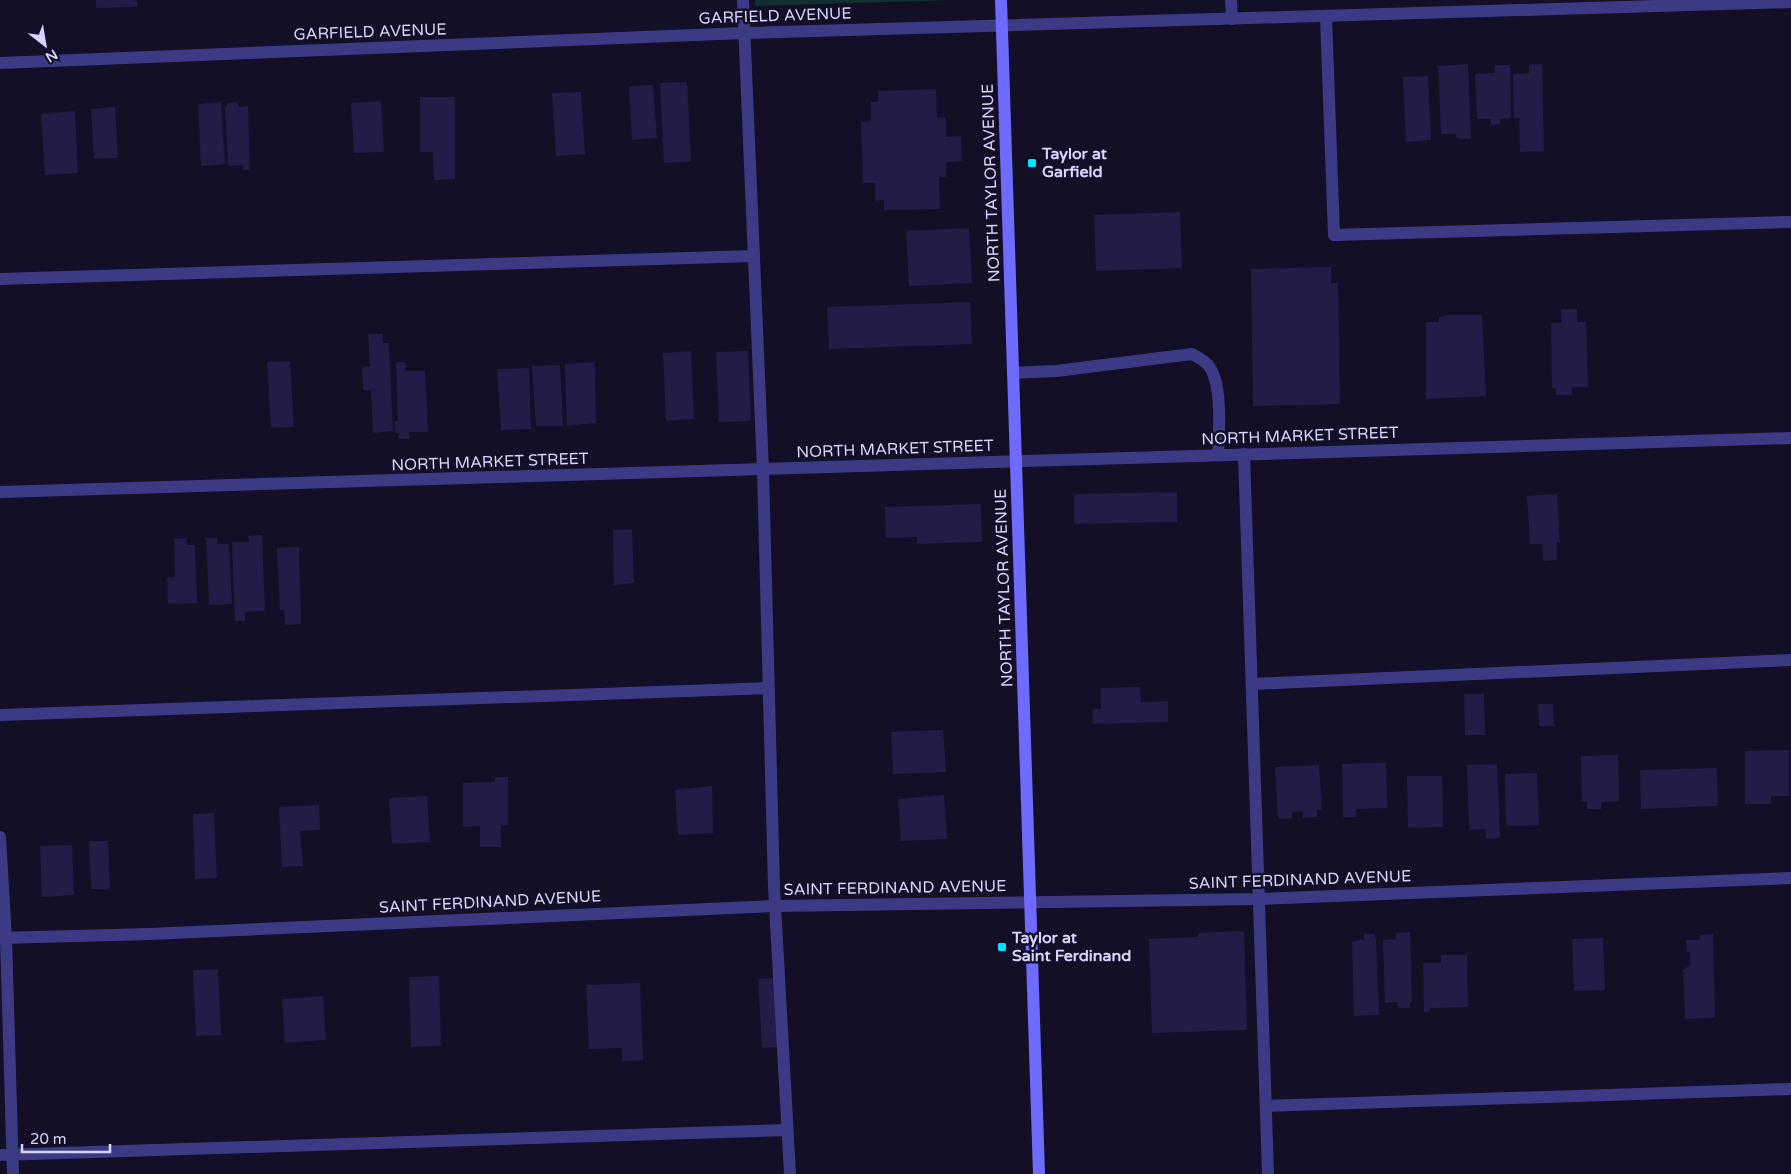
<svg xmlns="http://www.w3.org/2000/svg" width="1791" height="1174" font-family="'Varela Round',sans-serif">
  <rect width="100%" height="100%" fill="#130f26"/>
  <polygon fill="#12302f" points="755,0 953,0 755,6"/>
  <g fill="#241b47">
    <polygon points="96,0 134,0 137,1 137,7 96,8"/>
    <polygon points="1468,64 1471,139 1459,139 1455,134 1441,134 1438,66"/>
    <polygon points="1542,64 1544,151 1520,152 1519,118 1514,118 1513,74 1529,73 1529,65"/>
    <polygon points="1495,65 1510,65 1511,118 1500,119 1500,124 1491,125 1491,119 1477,119 1475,74 1495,73"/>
    <polygon points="1428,76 1431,140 1406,142 1403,77"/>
    <polygon points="687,82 691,162 664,163 660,83"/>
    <polygon points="653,85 657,138 632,140 629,86"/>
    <polygon points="936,89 937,118 946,117 946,137 961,136 962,161 946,162 946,177 939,177 940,209 884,210 884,200 875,201 875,183 863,183 861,122 871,121 871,102 878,102 878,91"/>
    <polygon points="581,92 585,154 556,156 552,93"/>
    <polygon points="420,97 455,97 455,179 434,180 433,152 420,152"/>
    <polygon points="381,101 384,152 354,153 351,103"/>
    <polygon points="221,102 225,164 201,166 198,104"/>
    <polygon points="238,102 238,107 248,106 250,170 243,170 243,165 228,166 225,107 227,107 227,103"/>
    <polygon points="115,107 118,158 94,159 91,109"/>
    <polygon points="75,111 78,173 45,175 41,114"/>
    <polygon points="1180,212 1182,268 1096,271 1094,215"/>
    <polygon points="969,228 972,283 909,286 906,231"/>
    <polygon points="1331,267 1331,283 1338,283 1340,404 1253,406 1251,269"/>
    <polygon points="970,302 972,344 829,349 827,307"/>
    <polygon points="1561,309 1577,309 1577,322 1586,322 1588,387 1571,387 1572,395 1556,395 1556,388 1552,388 1551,323 1562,323"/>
    <polygon points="1449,315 1482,315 1486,396 1426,399 1426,322 1439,322 1439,317"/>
    <polygon points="368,334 383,334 383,343 389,343 393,431 373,433 371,390 363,390 362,367 370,367"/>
    <polygon points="691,351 694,419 666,421 663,353"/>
    <polygon points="748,351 751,421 719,422 716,352"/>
    <polygon points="290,361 294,427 271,428 267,362"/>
    <polygon points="396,362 405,362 406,371 425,371 428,432 409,432 410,439 399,439 399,433 395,433 395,421 398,421"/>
    <polygon points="595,362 596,423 567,426 565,364"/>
    <polygon points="560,365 563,426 536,426 532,366"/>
    <polygon points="529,368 531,429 501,430 497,369"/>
    <polygon points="1177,492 1177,522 1074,524 1074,494"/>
    <polygon points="1557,494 1560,543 1557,542 1557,560 1543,561 1542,544 1530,544 1527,496"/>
    <polygon points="981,504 982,542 917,544 917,537 886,538 885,507"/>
    <polygon points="632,529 634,583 614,585 613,530"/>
    <polygon points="262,535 265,611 245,612 245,621 235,621 232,542 249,542 248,536"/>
    <polygon points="187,538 187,545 195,545 197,603 168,604 167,578 175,577 174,539"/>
    <polygon points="206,538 217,538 218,544 229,544 232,604 209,605"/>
    <polygon points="299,547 301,624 285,625 284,610 280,610 277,548"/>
    <polygon points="1140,687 1141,702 1168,701 1168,722 1093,724 1093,709 1101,709 1101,688"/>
    <polygon points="1464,694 1484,694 1485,735 1465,735"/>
    <polygon points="1538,704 1553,704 1554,726 1539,726"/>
    <polygon points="943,730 946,772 893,774 891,732"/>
    <polygon points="1789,750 1789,796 1771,796 1771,804 1745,804 1745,751"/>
    <polygon points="1618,755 1619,801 1601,802 1601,809 1587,809 1587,802 1582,802 1581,756"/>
    <polygon points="1386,763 1387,808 1356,809 1356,817 1343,817 1342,764"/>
    <polygon points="1497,764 1500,838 1486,839 1485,829 1469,830 1467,765"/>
    <polygon points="1319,765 1322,810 1317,810 1317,817 1303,818 1303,811 1292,812 1292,818 1278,819 1275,767"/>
    <polygon points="1717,768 1718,806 1641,809 1640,770"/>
    <polygon points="1537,773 1539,825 1506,826 1505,774"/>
    <polygon points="1407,776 1442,776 1443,827 1408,828"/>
    <polygon points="495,777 508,777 508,825 501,826 501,847 480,847 480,826 463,827 463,783 495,782"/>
    <polygon points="712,786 713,833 678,835 675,790"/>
    <polygon points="944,795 947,839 901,841 898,799"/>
    <polygon points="427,796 430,842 392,844 389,798"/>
    <polygon points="319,805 320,830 300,831 303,866 282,867 279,807"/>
    <polygon points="214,813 217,878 195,879 193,814"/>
    <polygon points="89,841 108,841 110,889 91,889"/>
    <polygon points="72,845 74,895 42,897 40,846"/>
    <polygon points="1244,931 1247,1030 1152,1033 1149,939 1198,937 1198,933"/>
    <polygon points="1410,932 1412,1002 1410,1002 1410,1008 1397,1008 1398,1002 1385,1003 1383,940 1396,939 1396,933"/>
    <polygon points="1364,934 1374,934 1376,940 1379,1015 1354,1016 1352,942 1361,939 1364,941"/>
    <polygon points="1713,934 1715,1018 1685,1019 1683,970 1690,965 1690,952 1687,953 1686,940 1700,940 1700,935"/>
    <polygon points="1603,938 1605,990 1574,991 1572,939"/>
    <polygon points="1441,955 1467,955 1468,1007 1430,1008 1430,1012 1424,1012 1423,963 1441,963"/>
    <polygon points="218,969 221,1035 196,1036 193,970"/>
    <polygon points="439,976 441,1046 411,1047 409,977"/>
    <polygon points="776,978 781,1047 762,1048 758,979"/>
    <polygon points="640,983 643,1060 622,1061 622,1048 589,1049 586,985"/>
    <polygon points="323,996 326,1040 285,1043 282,999"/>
  </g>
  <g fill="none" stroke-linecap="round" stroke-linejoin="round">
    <g stroke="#3d3a85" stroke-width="12">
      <polyline points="743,0 763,470 774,887 790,1174"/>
      <polyline points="1231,0 1232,19"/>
      <polyline points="1326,17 1334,235 1791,222"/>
      <polyline points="0,279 754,256"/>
      <path d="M1013,373l43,-2 136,-17c5,3 13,7 16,11 15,17 11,68 10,90"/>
      <polyline points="1244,454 1268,1174"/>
      <polyline points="1252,684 1791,660"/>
      <polyline points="0,715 769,688"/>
      <polyline points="1266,1106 1791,1089"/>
      <polyline points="0,1155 787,1130"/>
    </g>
    <g stroke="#3d3a85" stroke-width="12">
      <polyline points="0,63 744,33 1791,2"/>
      <polyline points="0,492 1791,438"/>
      <polyline points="0,837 6,938 13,1174"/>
      <polyline points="0,938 150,934 775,906 1259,899 1791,878"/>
    </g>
    <polyline stroke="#6f6bff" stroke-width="12" points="1001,0 1039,1174"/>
  </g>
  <g fill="#00e5ff" stroke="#130f26" stroke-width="2">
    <rect x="1027" y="158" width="10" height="10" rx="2.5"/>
    <rect x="997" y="942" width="10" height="10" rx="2.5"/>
  </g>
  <g text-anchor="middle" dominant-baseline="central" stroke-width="5" stroke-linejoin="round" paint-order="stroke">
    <g font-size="16" fill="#d9d4ff" stroke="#130f26">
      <text transform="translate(775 16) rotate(-2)">GARFIELD AVENUE</text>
      <text transform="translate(370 32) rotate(-2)">GARFIELD AVENUE</text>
      <text transform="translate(991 183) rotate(-92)">NORTH TAYLOR AVENUE</text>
      <text transform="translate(1300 436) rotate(-2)">NORTH MARKET STREET</text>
      <text transform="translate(895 449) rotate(-2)">NORTH MARKET STREET</text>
      <text transform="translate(490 462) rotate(-2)">NORTH MARKET STREET</text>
      <text transform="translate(1004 588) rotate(-92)">NORTH TAYLOR AVENUE</text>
      <text transform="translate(1300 880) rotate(-2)">SAINT FERDINAND AVENUE</text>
      <text transform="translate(895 888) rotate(-1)">SAINT FERDINAND AVENUE</text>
      <text transform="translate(490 902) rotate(-3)">SAINT FERDINAND AVENUE</text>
    </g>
    <g font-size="16" font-weight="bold" fill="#d9d4ff" stroke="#130f26" text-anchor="start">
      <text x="1042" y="154">Taylor at<tspan x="1042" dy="18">Garfield</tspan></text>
      <text x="1012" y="938">Taylor at<tspan x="1012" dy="18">Saint Ferdinand</tspan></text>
    </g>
  </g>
  <g transform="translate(45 45) rotate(149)" stroke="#130f26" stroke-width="4" paint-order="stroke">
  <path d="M0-4L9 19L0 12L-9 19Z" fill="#d9d4ff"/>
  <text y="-8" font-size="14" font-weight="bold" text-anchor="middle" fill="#d9d4ff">N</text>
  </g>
  <path d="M22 1144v8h88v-8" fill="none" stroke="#d9d4ff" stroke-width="2.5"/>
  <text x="30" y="1144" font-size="15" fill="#d9d4ff" stroke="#130f26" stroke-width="4" paint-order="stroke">20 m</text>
</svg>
